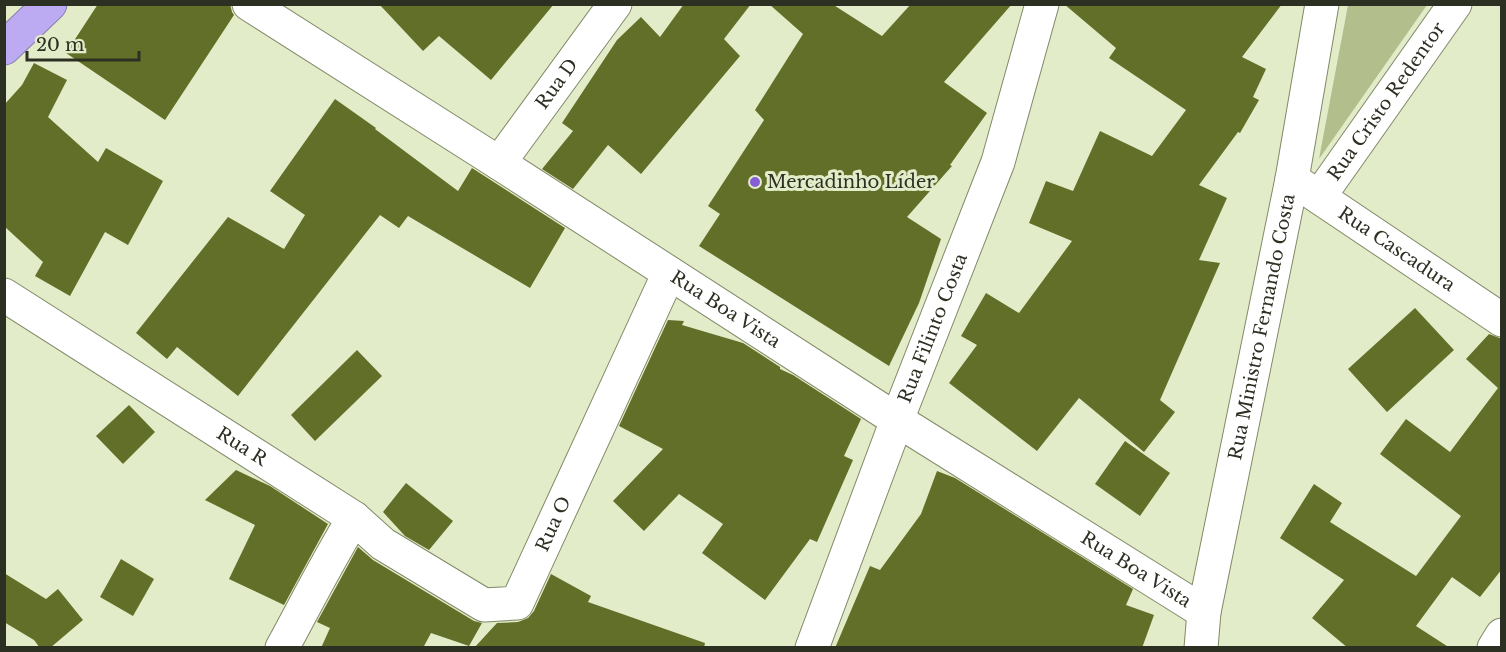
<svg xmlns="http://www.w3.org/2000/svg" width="1506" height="652" font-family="'Libre Baskerville',serif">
  <rect width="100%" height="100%" fill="#e3ecc8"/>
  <polygon fill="#b3be8d" points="1348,5 1427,5 1319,159"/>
  <g fill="#626f29">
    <polygon points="98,4 230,4 232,12 234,15 165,120 66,53"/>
    <polygon points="379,4 554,4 491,80 439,36 423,51"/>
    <polygon points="684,4 751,4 724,39 740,56 641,174 608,145 573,189 542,169 573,131 562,123 617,40 641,17 660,37"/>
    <polygon points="769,4 832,4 882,36 911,4 1012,4 944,82 987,113 950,165 952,166 907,217 941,239 919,303 889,366 699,246 720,214 708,206 764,120 755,110 803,34"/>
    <polygon points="1064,4 1282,4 1242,57 1266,69 1253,97 1259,100 1240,133 1238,132 1199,185 1227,198 1199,260 1220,263 1160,400 1175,412 1144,452 1079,398 1037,451 949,383 977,345 961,336 986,293 1019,313 1072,241 1029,223 1046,181 1073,191 1100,131 1152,156 1186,110 1109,58 1116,48"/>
    <polygon points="34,63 67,80 48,117 98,162 106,148 163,181 128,245 105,232 70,296 35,276 43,262 4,226 4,105 22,85"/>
    <polygon points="335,99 376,128 375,129 458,191 472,168 565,228 530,288 408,216 399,228 380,215 238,396 177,347 167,359 136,333 228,217 284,249 305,215 270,191"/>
    <polygon points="1415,308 1454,350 1387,412 1348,369"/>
    <polygon points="668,320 684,321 682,325 743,343 780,367 780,369 793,375 861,419 844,456 853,460 817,542 810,539 765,600 702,553 723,524 679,494 644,531 613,501 663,449 619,426"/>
    <polygon points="1489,334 1502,339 1502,569 1480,597 1452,577 1416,626 1450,648 1348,648 1312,618 1344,580 1280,538 1314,484 1342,503 1330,522 1416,576 1461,516 1380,454 1406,419 1450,452 1498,388 1466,359"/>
    <polygon points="357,350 382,376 315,441 291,415"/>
    <polygon points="129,405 155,432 123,464 96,436"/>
    <polygon points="1125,441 1170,473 1140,516 1095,484"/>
    <polygon points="236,470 270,486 328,524 284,605 229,579 255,525 205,500"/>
    <polygon points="937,471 955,478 1133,589 1126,605 1154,615 1142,648 835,648 870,566 880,570 921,514"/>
    <polygon points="406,483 453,521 429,550 405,536 383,512"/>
    <polygon points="358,547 373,560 474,621 482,623 469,646 431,633 423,648 321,648 330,628 317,622"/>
    <polygon points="121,559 154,579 133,616 100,597"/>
    <polygon points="4,573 46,599 58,589 83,620 50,648 40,648 34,640 4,622"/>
    <polygon points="551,574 591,596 588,602 705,643 704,648 474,648 497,623 518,622 528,618 534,611"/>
  </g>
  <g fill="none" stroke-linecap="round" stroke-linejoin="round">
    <g stroke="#818969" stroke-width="35">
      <g id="minor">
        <path id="s1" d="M249,4l250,159 398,257 307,192"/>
        <path id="s2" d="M499,163l116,-159"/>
        <path id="s3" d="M1292,179l210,141"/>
        <path id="s4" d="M1319,197l136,-193"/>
        <path id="s5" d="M4,295l350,223 29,26 101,61 33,-2 152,-330"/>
        <path d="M282,648c24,-44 46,-88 72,-130"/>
        <path id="s6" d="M812,648l85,-228 101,-258 44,-158"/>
        <path id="s7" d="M1201,648l3,-36 88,-433 30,-175"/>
        <polyline points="1494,648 1502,635"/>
      </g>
    </g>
    <g stroke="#8a7faa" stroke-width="35">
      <polyline id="highway" points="4,48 50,4"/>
    </g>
    <use href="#minor" stroke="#fff" stroke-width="33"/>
    <use href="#highway" stroke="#bcaaf3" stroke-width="33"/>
  </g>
  <circle fill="#865ed8" stroke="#e3ecc8" stroke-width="2" cx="755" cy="182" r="6"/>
  <g text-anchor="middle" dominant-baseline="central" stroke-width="6" stroke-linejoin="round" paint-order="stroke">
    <g font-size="18" fill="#2c3022" stroke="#e3ecc8">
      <text stroke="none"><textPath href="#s2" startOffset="98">Rua D</textPath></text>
      <text stroke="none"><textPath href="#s4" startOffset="117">Rua Cristo Redentor</textPath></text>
      <text stroke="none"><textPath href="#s3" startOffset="126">Rua Cascadura</textPath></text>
      <text stroke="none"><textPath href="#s1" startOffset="566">Rua Boa Vista</textPath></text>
      <text stroke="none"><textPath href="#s7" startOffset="327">Rua Ministro Fernando Costa</textPath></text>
      <text stroke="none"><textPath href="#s6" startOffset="342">Rua Filinto Costa</textPath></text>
      <text stroke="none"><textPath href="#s5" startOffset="282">Rua R</textPath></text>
      <text stroke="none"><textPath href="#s5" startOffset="692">Rua O</textPath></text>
      <text stroke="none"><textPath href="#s1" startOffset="1052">Rua Boa Vista</textPath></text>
    </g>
    <g font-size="18" fill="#2c3022" stroke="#e3ecc8" text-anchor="start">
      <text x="767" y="182">Mercadinho Líder</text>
    </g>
  </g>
  <rect width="1506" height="652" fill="none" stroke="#2c3022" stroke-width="12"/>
  <path d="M27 51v9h112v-9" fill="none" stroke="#2c3022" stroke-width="3"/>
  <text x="36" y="51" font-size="18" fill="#2c3022" stroke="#e3ecc8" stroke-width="4.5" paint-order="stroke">20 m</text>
</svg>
